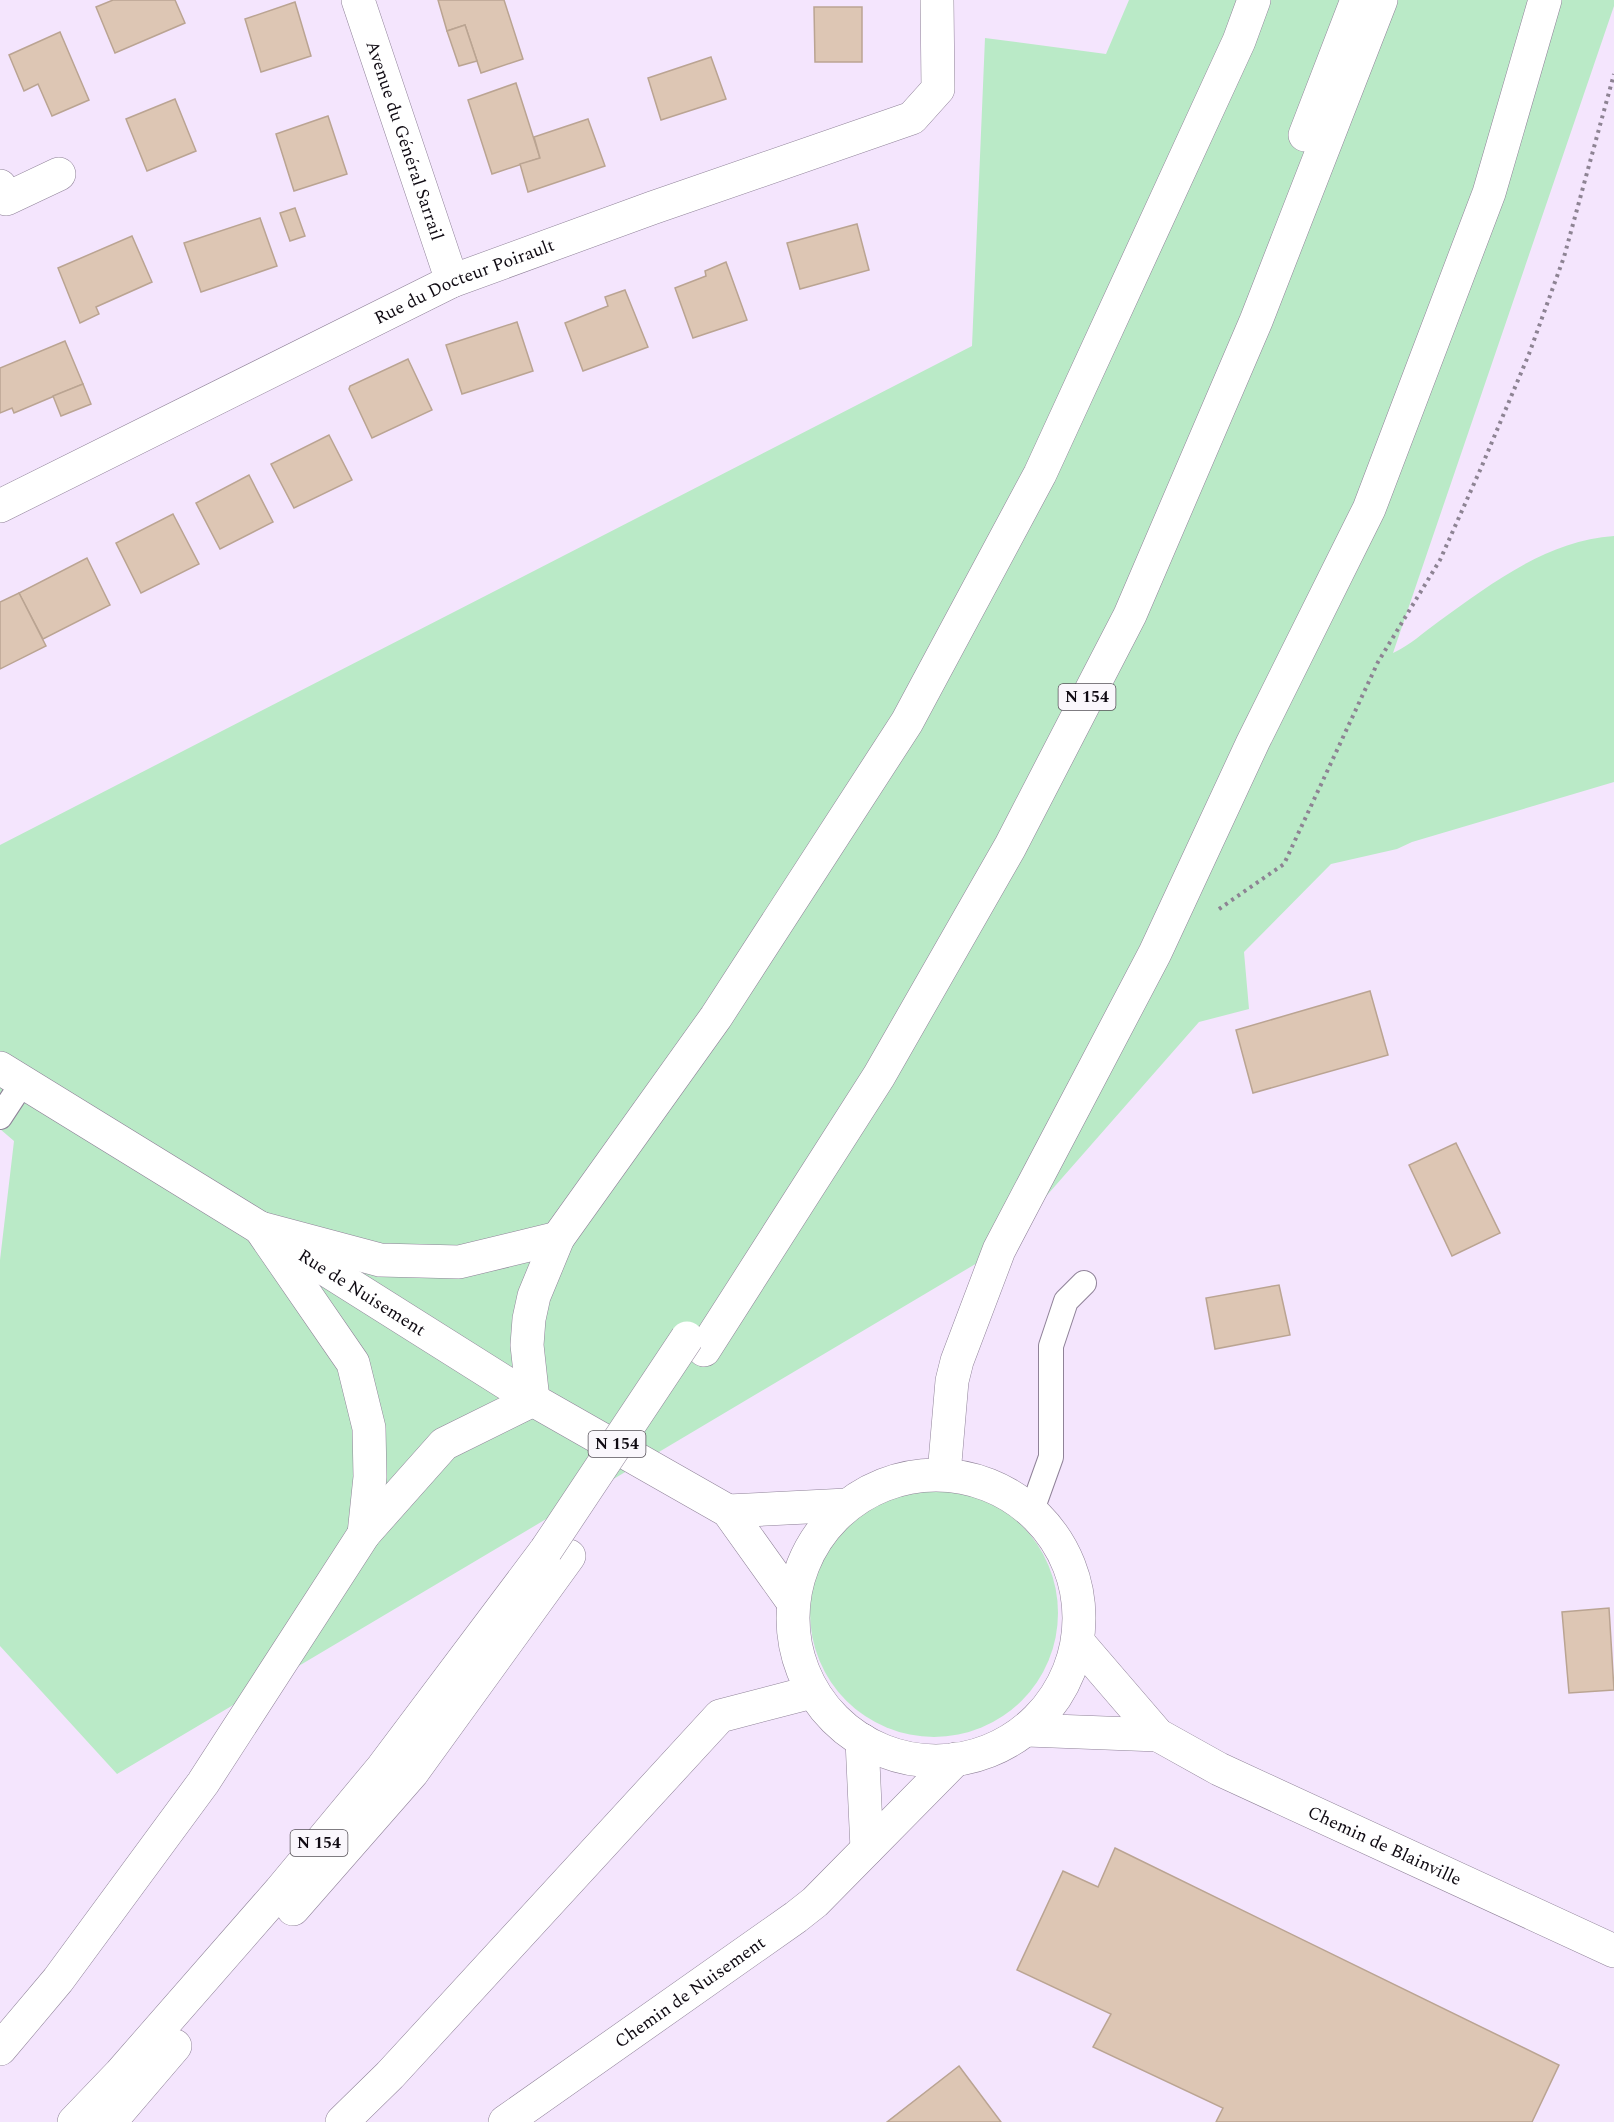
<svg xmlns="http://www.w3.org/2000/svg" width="1614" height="2122" font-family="Spectral,serif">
  <rect width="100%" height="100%" fill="#f4e5fd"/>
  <g fill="#baeac7">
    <path d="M1129,0h485v6l-221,647c16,-7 31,-21 45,-31 54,-39 108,-81 176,-86v246l-202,60 -15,7 -66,15 -87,88 5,57 -50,13 -200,228 -882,524 -117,-128v-386l14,-119 -14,-12v-284l972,-499 13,-308 121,16z"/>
    <circle cx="934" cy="1613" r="124"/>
  </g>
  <g fill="#ddc6b4" stroke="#baa492" stroke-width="1.5">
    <polygon points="113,0 175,0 185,23 115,53 96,7"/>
    <polygon points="438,0 504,0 523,59 481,73 465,25 447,31"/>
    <polygon points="295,2 311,56 261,72 245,19"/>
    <polygon points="814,7 862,7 862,62 815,62"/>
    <polygon points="465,25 477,61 459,66 447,31"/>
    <polygon points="60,32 89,100 52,116 38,84 24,91 9,55"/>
    <polygon points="711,57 726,99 661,120 648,78"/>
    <polygon points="516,83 540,158 492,174 468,100"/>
    <polygon points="175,99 196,151 147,171 126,119"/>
    <polygon points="328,116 347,174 294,191 276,134"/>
    <polygon points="588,119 605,166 528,192 520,164 540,158 534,137"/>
    <polygon points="295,208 305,236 290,241 280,213"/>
    <polygon points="260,218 277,266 201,292 184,243"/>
    <polygon points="857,224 869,270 800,289 787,243"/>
    <polygon points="132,236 152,282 96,307 99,314 80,323 58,268"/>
    <polygon points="726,262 747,320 693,338 675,288 706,276 705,271"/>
    <polygon points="625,290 648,347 583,371 565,323 608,306 605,297"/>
    <polygon points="517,322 533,371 462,394 446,345"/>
    <polygon points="65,341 83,384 14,413 12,408 0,413 0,368"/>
    <polygon points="408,359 432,410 372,438 349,389 350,386"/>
    <polygon points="83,384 91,404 61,416 53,396"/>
    <polygon points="329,435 352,480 294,508 271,464"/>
    <polygon points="249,475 273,522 220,549 196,503"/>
    <polygon points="173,514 199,564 141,593 116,543"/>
    <polygon points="87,558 110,605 43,639 19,593"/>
    <polygon points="19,593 46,646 0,669 0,602"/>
    <polygon points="1370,991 1388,1055 1253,1093 1236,1030"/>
    <polygon points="1456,1143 1500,1233 1452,1256 1409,1165"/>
    <polygon points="1279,1285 1290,1335 1215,1349 1206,1298"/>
    <polygon points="1609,1608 1614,1690 1569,1693 1562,1612"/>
    <polygon points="1115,1848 1559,2065 1532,2122 1216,2122 1223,2108 1093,2047 1111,2014 1017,1970 1063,1871 1098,1887"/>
    <polygon points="959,2066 1001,2122 887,2122"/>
  </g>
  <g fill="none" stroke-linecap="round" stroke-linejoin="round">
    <g stroke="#8f8298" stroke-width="26">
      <g id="service">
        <polyline points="0,1117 23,1082"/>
        <polyline points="1032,1510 1051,1457 1051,1346 1066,1301 1084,1283"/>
      </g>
    </g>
    <g stroke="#8f8298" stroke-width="34">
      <g id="minor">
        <polyline points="0,186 6,199 59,174"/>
        <path id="s1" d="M0,506l452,-225 200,-73 260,-90 26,-29 -1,-89"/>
        <polyline points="862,1740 867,1849"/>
        <path id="s2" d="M505,2122l291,-205 19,-15 141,-143"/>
      </g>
    </g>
    <g stroke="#8f8298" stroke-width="34">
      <g id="tertiary">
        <path id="s3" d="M358,0l94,281"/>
        <path id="s4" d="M0,1068l260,160 273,172 195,111 65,91"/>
        <circle cx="936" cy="1618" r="143"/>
        <polyline points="728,1511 847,1505"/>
        <path id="s5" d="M1078,1642l80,93 61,34 395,182"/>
        <polyline points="1027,1730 1158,1735"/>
      </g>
    </g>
    <g stroke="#8f8298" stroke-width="34">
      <g id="primary">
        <polyline points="1305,135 1357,0"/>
        <polyline points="260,1228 353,1363 369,1428 370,1477 364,1534"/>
        <polyline points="260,1228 380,1260 459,1262 558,1238"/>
        <polyline points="704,1350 879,1076 1010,847 1130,615 1256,321 1381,0"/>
        <polyline points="944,1474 952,1381 957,1361 999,1250 1155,953 1253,742 1369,509 1489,193 1545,0"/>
        <polyline points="293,1909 412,1773 569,1556"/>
        <polyline points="0,2049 58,1980 203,1783 364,1534 444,1444 533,1400 527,1345 529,1319 534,1296 558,1238 716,1017 907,722 1040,474 1239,41 1254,0"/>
        <polyline points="74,2122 120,2074 280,1891 383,1767 546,1550"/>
        <polyline points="110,2122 175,2046"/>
        <polyline points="342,2122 390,2075 720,1716 812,1692"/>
      </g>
    </g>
    <polyline stroke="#8d8393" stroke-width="4" stroke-dasharray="3 4.5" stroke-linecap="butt" points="1219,909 1284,864 1378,662 1440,560 1481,468 1529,354 1564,257 1614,74"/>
    <use href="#service" stroke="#fff" stroke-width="24"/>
    <use href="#minor" stroke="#fff" stroke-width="33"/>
    <use href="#tertiary" stroke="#fff" stroke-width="33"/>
    <use href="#primary" stroke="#fff" stroke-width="33"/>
    <g stroke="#8f8298" stroke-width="34" stroke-linecap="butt">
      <polyline id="primary-bridge" points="546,1550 687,1338"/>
    </g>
    <use href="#primary-bridge" stroke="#fff" stroke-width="33"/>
  </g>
  <g text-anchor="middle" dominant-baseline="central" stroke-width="5" stroke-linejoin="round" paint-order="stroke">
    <g fill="#faf7fc" stroke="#565158" stroke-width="1.5">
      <rect x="1058.5" y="684" width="57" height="26" rx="4.5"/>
      <rect x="588.5" y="1431" width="57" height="26" rx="4.5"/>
      <rect x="290.5" y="1830" width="57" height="26" rx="4.5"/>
    </g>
    <g font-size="16" font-weight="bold" fill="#0f0a12">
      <text x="1087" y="697">N 154</text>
      <text x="617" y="1444">N 154</text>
      <text x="319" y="1843">N 154</text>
    </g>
    <g font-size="18" fill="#0f0a12" stroke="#faf7fc">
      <text stroke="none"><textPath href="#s3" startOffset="148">Avenue du Général Sarrail</textPath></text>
      <text stroke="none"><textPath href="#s1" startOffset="516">Rue du Docteur Poirault</textPath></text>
      <text stroke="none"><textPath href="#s4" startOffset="426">Rue de Nuisement</textPath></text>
      <text stroke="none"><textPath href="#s5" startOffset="375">Chemin de Blainville</textPath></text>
      <text stroke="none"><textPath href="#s2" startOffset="226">Chemin de Nuisement</textPath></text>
    </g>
  </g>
</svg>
